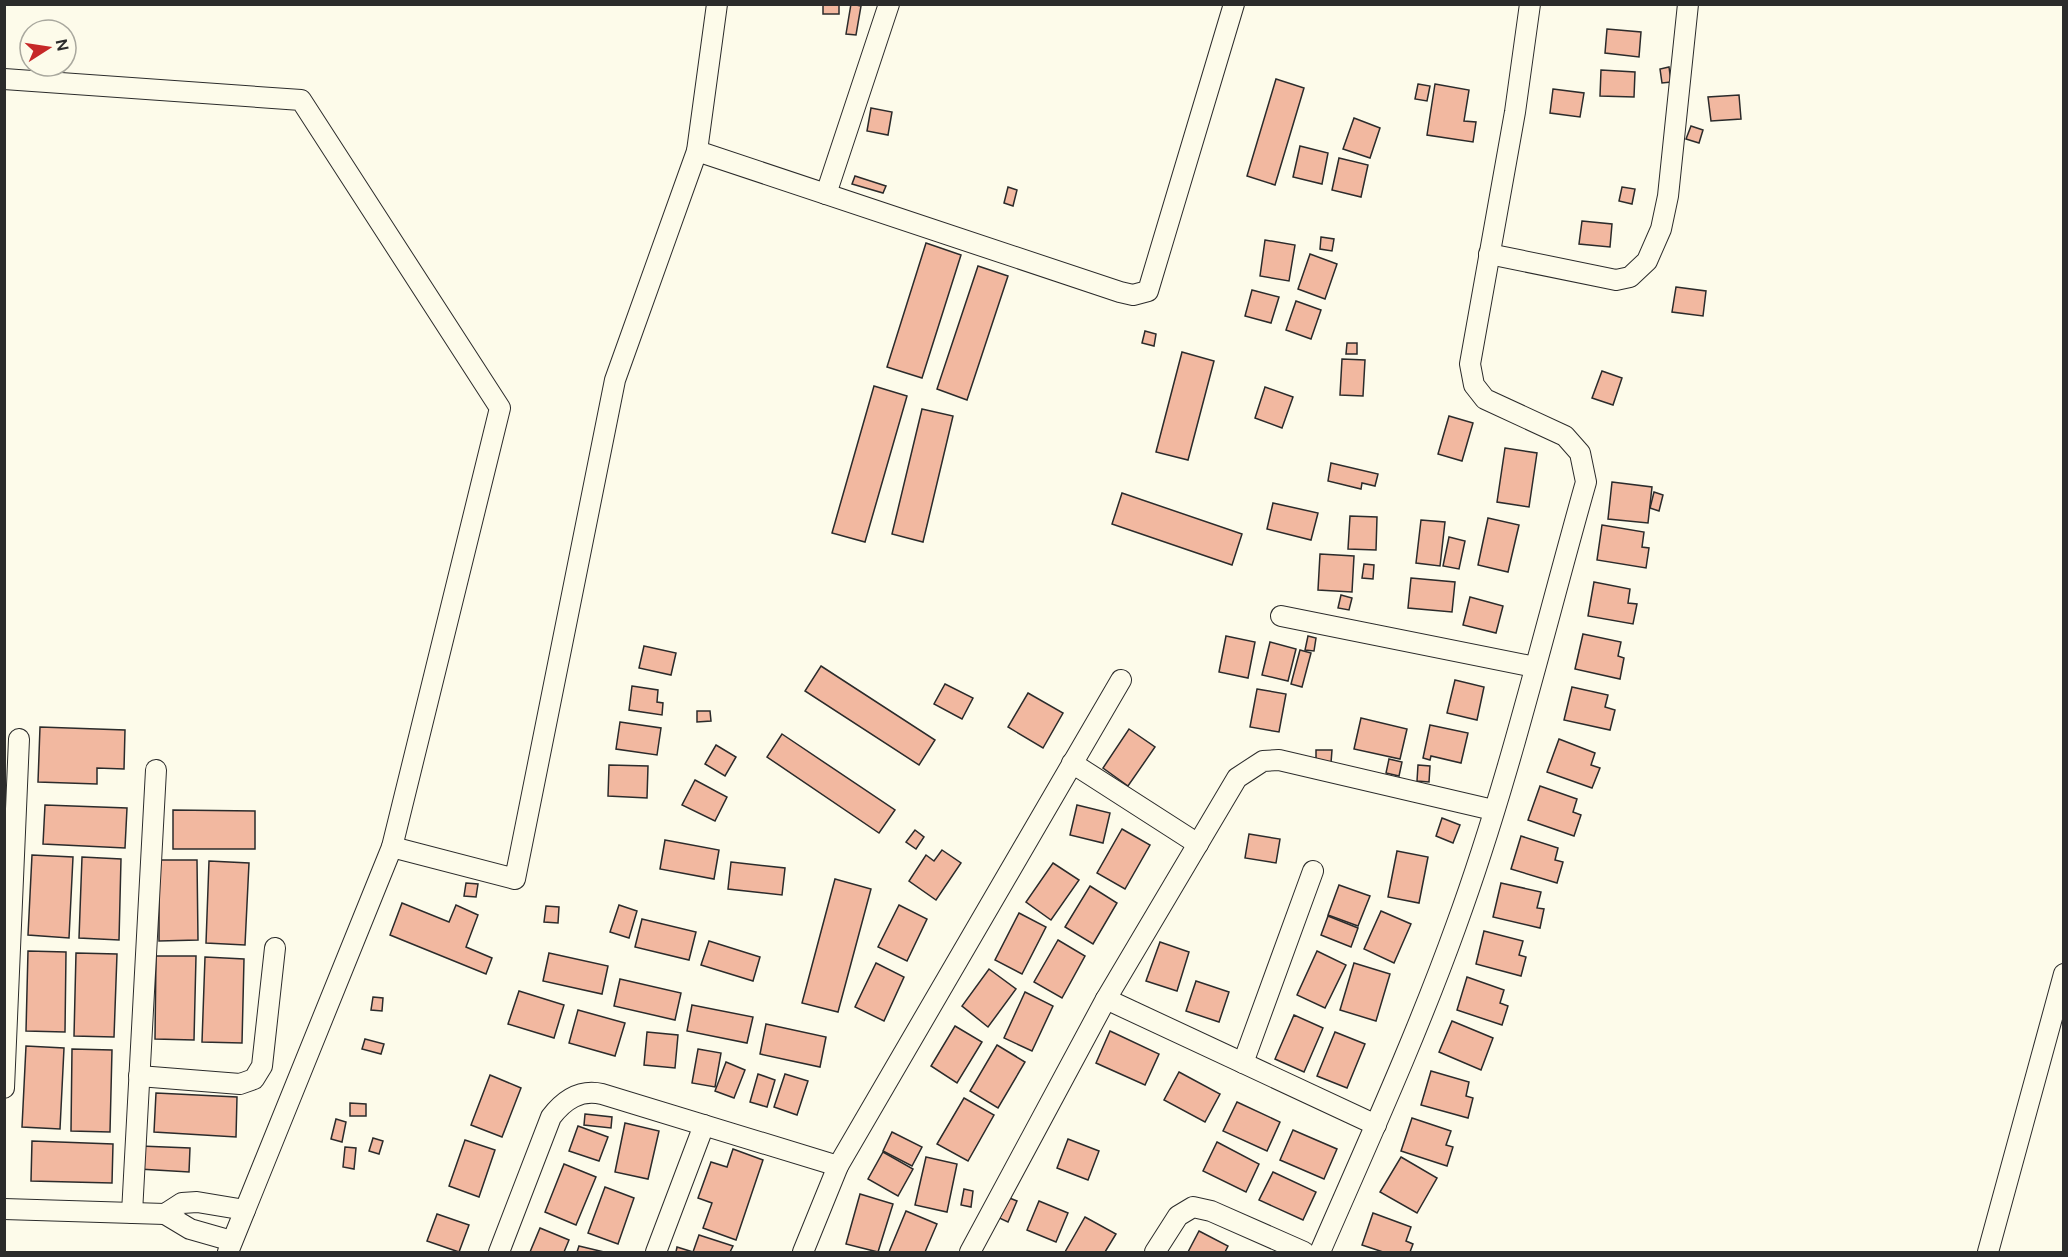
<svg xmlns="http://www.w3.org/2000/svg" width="2068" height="1257" font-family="'DM Sans',sans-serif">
  <rect width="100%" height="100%" fill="#fdfbea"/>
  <g fill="#f2b8a0" stroke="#2b2b2b" stroke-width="1.5">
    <rect x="823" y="4" width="16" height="10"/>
    <polygon points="851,4 861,6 856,35 846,34"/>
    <polygon points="1607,29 1641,32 1639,57 1605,53"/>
    <polygon points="1669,67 1671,82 1662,83 1660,69"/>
    <polygon points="1601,70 1635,72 1634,97 1600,96"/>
    <polygon points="1276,79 1304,88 1275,185 1247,176"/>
    <polygon points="1418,84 1430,86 1427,101 1415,99"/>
    <polygon points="1435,84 1469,90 1464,121 1476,122 1473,142 1427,135"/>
    <polygon points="1553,89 1584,93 1580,117 1550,113"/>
    <polygon points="1739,95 1741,119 1711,121 1708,97"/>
    <polygon points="871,108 892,112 888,135 867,131"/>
    <polygon points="1354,118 1380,128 1370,158 1343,149"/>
    <polygon points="1691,126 1703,130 1699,143 1686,139"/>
    <polygon points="1300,146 1328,153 1322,184 1293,177"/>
    <polygon points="1339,158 1368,165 1361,197 1332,190"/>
    <polygon points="855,176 886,186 883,193 852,184"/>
    <polygon points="1008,187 1017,190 1013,206 1004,203"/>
    <polygon points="1622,187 1635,189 1632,204 1619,201"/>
    <polygon points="1582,221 1612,224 1610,247 1579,244"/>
    <polygon points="1321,237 1334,239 1332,251 1320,249"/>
    <polygon points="1265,240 1295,245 1289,281 1260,276"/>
    <polygon points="926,243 961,255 922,378 887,367"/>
    <polygon points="1310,254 1337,264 1325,299 1298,289"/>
    <polygon points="978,266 1008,276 967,400 937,389"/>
    <polygon points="1676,287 1706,291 1703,316 1672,312"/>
    <polygon points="1252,290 1279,297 1271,323 1245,316"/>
    <polygon points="1296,301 1321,310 1311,339 1286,330"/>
    <polygon points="1145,331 1156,334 1154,346 1142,343"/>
    <polygon points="1347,343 1357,343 1357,354 1346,354"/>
    <polygon points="1182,352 1214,361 1188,460 1156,452"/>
    <polygon points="1342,359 1365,360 1363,396 1340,395"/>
    <polygon points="1602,371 1622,378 1613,405 1592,398"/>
    <polygon points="874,386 907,396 865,542 832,533"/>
    <polygon points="1265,387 1293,397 1282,428 1255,418"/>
    <polygon points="922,409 953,416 923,542 892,534"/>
    <polygon points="1449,416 1473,423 1462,461 1438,454"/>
    <polygon points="1505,448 1537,453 1529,507 1497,502"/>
    <polygon points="1331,463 1378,474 1375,486 1362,483 1361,489 1328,481"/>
    <polygon points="1612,482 1652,487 1648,523 1608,519"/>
    <polygon points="1654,492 1663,495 1659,511 1650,508"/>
    <polygon points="1122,493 1242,534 1232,565 1112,524"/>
    <polygon points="1273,503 1318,513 1311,540 1267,529"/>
    <polygon points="1350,516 1377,517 1376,550 1348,549"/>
    <polygon points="1488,518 1519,525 1508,572 1478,565"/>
    <polygon points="1421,520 1445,522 1440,566 1416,563"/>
    <polygon points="1602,525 1644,532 1642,547 1649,548 1646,568 1597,560"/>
    <polygon points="1449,537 1465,541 1459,569 1443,566"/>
    <polygon points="1320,554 1354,556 1352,592 1318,590"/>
    <polygon points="1364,564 1374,565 1373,579 1362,578"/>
    <polygon points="1411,578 1455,582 1452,612 1408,608"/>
    <polygon points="1594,582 1630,589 1628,603 1637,604 1633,624 1588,616"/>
    <polygon points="1341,595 1352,598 1349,610 1338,608"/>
    <polygon points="1470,597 1503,606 1496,633 1463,625"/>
    <polygon points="1583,634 1621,642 1618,656 1624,658 1620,679 1575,669"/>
    <polygon points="1226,636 1255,642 1248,678 1219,672"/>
    <polygon points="1308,636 1316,638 1314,651 1305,650"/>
    <polygon points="1270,642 1296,649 1288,681 1262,675"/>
    <polygon points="644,646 676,653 671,675 639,668"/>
    <polygon points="1300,650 1311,653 1302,687 1291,684"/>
    <polygon points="821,666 935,740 919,765 805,691"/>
    <polygon points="1455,680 1484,687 1477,720 1447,713"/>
    <polygon points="945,684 973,698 962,719 934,704"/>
    <polygon points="632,686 658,690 657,702 663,703 662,715 629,710"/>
    <polygon points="1572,687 1608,695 1605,707 1615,710 1610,730 1564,720"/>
    <polygon points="1257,689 1286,694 1279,732 1250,727"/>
    <polygon points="1028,693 1063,713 1043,748 1008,727"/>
    <polygon points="697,711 710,711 711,721 697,722"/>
    <polygon points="1361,718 1407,729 1400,759 1354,749"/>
    <polygon points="620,722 661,728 657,755 616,749"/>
    <polygon points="1430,725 1468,733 1461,763 1431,756 1430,760 1423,758"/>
    <polygon points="40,727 125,730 124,769 97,768 97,784 38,782"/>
    <polygon points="1129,729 1155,747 1128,786 1103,768"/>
    <polygon points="782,734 895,810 879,833 767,757"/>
    <polygon points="1559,739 1595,753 1591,765 1600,768 1592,788 1547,772"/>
    <polygon points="716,745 736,757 725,776 705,764"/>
    <polygon points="1316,750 1332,750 1331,763 1316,762"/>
    <polygon points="1389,759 1402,762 1399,776 1386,773"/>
    <polygon points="609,765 648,766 647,798 608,796"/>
    <polygon points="1418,765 1430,766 1429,782 1417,781"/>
    <polygon points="695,780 727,797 715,821 682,805"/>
    <polygon points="1540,786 1577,799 1573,812 1581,815 1574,836 1528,820"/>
    <polygon points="45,805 127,808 125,848 43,844"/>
    <polygon points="1077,805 1110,813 1103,843 1070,835"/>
    <polygon points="173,810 255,811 255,849 173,849"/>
    <polygon points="1442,818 1460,825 1453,843 1436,836"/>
    <polygon points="1122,829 1150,845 1125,889 1097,873"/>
    <polygon points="915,830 924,837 916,849 906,842"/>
    <polygon points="1249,834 1280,839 1276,863 1245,858"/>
    <polygon points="1521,836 1558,848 1555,860 1563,862 1557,883 1511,869"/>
    <polygon points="665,840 719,850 714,879 660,869"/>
    <polygon points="942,850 961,863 936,900 909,881 926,855 934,861"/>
    <polygon points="1397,851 1428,857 1419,903 1388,897"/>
    <polygon points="32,855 73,857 69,938 28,935"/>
    <polygon points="82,857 121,859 119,940 79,938"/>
    <polygon points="159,860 197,860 198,940 159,941"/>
    <polygon points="209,861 249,863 245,945 206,943"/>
    <polygon points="731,862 785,868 782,895 728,889"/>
    <polygon points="1053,863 1079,880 1051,920 1026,902"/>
    <polygon points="835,879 871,889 838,1012 802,1003"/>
    <polygon points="466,883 478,884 476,897 464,896"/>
    <polygon points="1501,883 1541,892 1537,908 1544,909 1540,928 1493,917"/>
    <polygon points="1339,885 1370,896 1358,926 1328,915"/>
    <polygon points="1090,886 1117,903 1093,944 1065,927"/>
    <polygon points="402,903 449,922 456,905 478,915 466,947 492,958 486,974 390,935"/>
    <polygon points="619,905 637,911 629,938 610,932"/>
    <polygon points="899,905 927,919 907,961 878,947"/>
    <polygon points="546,906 559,907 558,923 544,922"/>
    <polygon points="1381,911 1411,924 1394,963 1364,949"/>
    <polygon points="1019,913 1046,927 1022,974 995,960"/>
    <polygon points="1328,916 1358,928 1351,947 1321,935"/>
    <polygon points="642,919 696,932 689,960 635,947"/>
    <polygon points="1484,931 1523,941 1519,955 1526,957 1521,976 1476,964"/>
    <polygon points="1058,940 1085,956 1062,998 1034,982"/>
    <polygon points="709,941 760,957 753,981 701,965"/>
    <polygon points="1160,942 1189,952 1177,991 1146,981"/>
    <polygon points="28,951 66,952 65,1032 26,1031"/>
    <polygon points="1317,951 1346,965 1325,1008 1297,995"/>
    <polygon points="76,953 117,954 114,1037 74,1036"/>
    <polygon points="549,953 608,966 602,994 543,981"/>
    <polygon points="156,956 196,956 194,1040 155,1039"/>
    <polygon points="205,957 244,959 242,1043 202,1042"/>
    <polygon points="876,963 904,977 884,1021 855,1007"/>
    <polygon points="1354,963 1390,974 1376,1021 1340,1010"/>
    <polygon points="989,969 1016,989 988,1027 962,1006"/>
    <polygon points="1467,977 1504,990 1500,1003 1508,1006 1502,1025 1457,1010"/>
    <polygon points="620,979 681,993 675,1020 614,1006"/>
    <polygon points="1196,981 1229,992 1219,1022 1186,1011"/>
    <polygon points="519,991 564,1005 554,1038 508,1024"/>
    <polygon points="1025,992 1053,1006 1032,1051 1004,1038"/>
    <polygon points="373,997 383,998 382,1011 371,1010"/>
    <polygon points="692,1005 753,1017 747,1043 687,1031"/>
    <polygon points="578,1010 625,1023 615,1056 569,1043"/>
    <polygon points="1294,1015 1323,1028 1304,1072 1275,1059"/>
    <polygon points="1452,1021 1493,1038 1481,1070 1439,1052"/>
    <polygon points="766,1024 826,1037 820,1067 760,1054"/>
    <polygon points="955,1026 982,1042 957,1083 931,1066"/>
    <polygon points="1110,1031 1159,1054 1145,1085 1096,1063"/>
    <polygon points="647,1032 678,1035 675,1068 644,1065"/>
    <polygon points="1335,1032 1365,1044 1347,1088 1317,1076"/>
    <polygon points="365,1039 384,1044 381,1054 362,1049"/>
    <polygon points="997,1045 1025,1062 998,1108 970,1091"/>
    <polygon points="26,1046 64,1048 60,1129 22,1127"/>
    <polygon points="72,1049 112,1050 110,1132 71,1131"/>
    <polygon points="698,1049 721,1053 715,1087 692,1083"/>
    <polygon points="726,1062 745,1070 734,1098 715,1091"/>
    <polygon points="1431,1071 1469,1082 1466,1096 1473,1098 1468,1118 1421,1105"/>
    <polygon points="1179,1072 1220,1094 1205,1122 1164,1100"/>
    <polygon points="758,1074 775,1080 767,1107 750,1102"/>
    <polygon points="785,1074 808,1081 797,1115 774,1107"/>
    <polygon points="490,1075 521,1088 502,1137 471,1125"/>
    <polygon points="156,1093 237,1097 236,1137 154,1132"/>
    <polygon points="964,1098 994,1115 968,1161 937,1144"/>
    <polygon points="1237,1102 1280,1122 1267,1151 1223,1131"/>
    <polygon points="350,1103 366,1104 366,1116 350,1116"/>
    <polygon points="585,1114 612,1117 611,1128 584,1125"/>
    <polygon points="1412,1118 1451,1131 1446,1145 1453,1147 1447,1166 1401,1151"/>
    <polygon points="336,1119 346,1122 342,1142 331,1139"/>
    <polygon points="625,1123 659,1131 648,1179 615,1172"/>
    <polygon points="578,1126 608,1137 599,1161 569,1151"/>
    <polygon points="1293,1130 1337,1149 1324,1179 1280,1160"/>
    <polygon points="892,1132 922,1147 912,1166 883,1151"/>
    <polygon points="373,1138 383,1141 379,1154 369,1151"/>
    <polygon points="1068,1139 1099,1151 1088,1180 1057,1168"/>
    <polygon points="465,1140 495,1150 479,1197 449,1186"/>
    <polygon points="32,1141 113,1144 112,1183 31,1181"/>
    <polygon points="1217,1142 1259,1164 1246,1192 1203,1171"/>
    <polygon points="140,1146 190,1148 189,1172 139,1169"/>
    <polygon points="345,1147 356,1148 354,1169 343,1167"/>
    <polygon points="733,1149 763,1160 736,1240 703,1228 712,1203 698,1198 711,1162 727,1167"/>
    <polygon points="883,1152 913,1169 898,1196 868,1179"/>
    <polygon points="926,1157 957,1164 947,1212 915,1205"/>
    <polygon points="1401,1157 1437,1178 1417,1213 1380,1192"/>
    <polygon points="564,1164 596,1177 576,1225 545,1212"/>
    <polygon points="1273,1172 1316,1192 1303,1220 1259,1200"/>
    <polygon points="605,1187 634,1198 618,1244 588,1233"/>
    <polygon points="964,1189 973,1191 971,1207 961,1205"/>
    <polygon points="860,1194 893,1204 878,1252 846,1244"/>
    <polygon points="1007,1197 1017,1201 1008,1222 997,1217"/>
    <polygon points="1039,1201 1068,1213 1056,1242 1027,1230"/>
    <polygon points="906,1211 937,1224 925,1252 889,1252"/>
    <polygon points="1373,1213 1411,1227 1406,1241 1413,1244 1410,1252 1383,1252 1362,1245"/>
    <polygon points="437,1214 469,1225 459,1252 427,1241"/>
    <polygon points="1085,1217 1116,1234 1105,1252 1065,1252"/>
    <polygon points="540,1228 569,1240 564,1252 530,1252"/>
    <polygon points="1199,1231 1228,1246 1225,1252 1188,1252"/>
    <polygon points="699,1235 733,1246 730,1252 676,1252 677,1247 693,1252"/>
    <polygon points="579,1246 604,1252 577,1252"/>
  </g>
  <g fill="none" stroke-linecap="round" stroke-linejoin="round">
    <g stroke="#2b2b2b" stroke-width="22">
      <g id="minor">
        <polyline points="4,79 301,100 500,408 392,847"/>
        <polyline points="697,151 1120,292 1133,295 1148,291 1234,4"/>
        <polyline points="826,194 889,4"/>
        <polyline points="1489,254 1616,280 1630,277 1647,261 1661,229 1668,196 1688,4"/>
        <polyline points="1281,616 1535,667"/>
        <polyline points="1072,763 1198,844"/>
        <polyline points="1106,999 1376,1125"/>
        <polyline points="1243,1063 1313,871"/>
        <polyline points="139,1076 240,1084 254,1079 262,1066 275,948"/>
        <polyline points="4,1088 19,739"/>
        <polyline points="4,1209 165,1214 182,1203 197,1202 245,1210"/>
        <polyline points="132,1213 156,770"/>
        <polyline points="165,1214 190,1229 232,1241"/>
        <polyline points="228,1252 392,847 515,879 615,380 697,151 717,4"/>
        <path d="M499,1252l52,-135c13,-17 29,-28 51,-23l236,72"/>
        <polyline points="656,1252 704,1125"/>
        <polyline points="803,1252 838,1166 1121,680"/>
        <polyline points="970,1252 1106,999 1237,778 1263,761 1279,760 1493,810"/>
        <polyline points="1155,1252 1178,1216 1193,1207 1211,1211 1304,1252"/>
        <path d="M1320,1252c47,-108 96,-215 136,-326 53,-145 88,-296 130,-444l-6,-29 -15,-17 -80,-37 -11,-14 -4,-21 45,-252 15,-108"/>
        <polyline points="1988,1252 2064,974"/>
      </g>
    </g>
    <use href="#minor" stroke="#fdfbea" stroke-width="20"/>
  </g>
  <rect width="2068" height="1257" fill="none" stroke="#2b2b2b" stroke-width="12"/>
  <g transform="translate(48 48) rotate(78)"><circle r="28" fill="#fdfbea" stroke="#a9a89e" stroke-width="1.5"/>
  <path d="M0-4.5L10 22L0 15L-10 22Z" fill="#c62828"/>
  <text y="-9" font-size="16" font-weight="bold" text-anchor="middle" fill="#2b2b2b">N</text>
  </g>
</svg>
